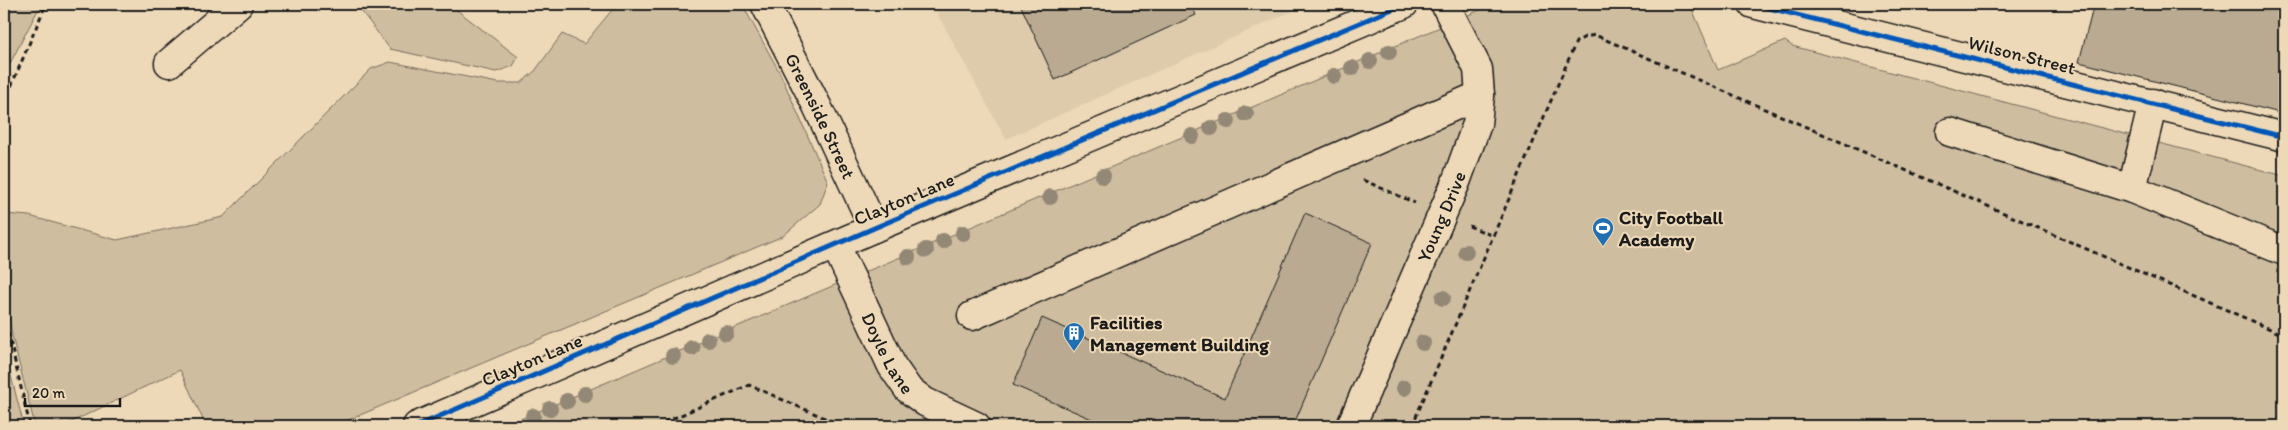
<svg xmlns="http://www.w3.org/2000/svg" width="2288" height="430" font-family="Itim,sans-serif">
  <rect width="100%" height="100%" fill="#edd9b7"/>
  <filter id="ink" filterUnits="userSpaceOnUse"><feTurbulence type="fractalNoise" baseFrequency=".02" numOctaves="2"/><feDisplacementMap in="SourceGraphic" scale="10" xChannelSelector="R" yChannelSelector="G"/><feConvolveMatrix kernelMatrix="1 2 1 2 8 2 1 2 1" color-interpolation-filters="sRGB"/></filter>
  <g filter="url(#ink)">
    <polygon fill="#ddcbac" points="932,4 1308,4 1006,139"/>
    <g fill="#cfbda0" stroke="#766c5e">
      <polygon points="4,4 41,4 4,75"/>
      <polygon points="356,4 449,4 518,57 513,66 496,72 390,49"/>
      <polygon points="617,4 742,4 780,73 828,182 820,204 783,236 334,426 206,426 180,370 63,426 35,426 13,340 4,293 5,214 29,216 117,240 223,217 371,69 390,62 498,83 521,83 535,71 562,34 584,44"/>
      <polygon points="1494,4 1690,4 1718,70 1785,41 1792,46 2284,176 2284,426 504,426"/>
      <polygon points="4,349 24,426 4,426"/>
    </g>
    <g fill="#b9aa91" stroke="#1c1c1c">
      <polygon points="1020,4 1191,4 1196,15 1055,80"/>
      <polygon points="2094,4 2284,4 2284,114 2079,62"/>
      <polygon points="1305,213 1372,243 1293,426 1108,426 1013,385 1042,318 1225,398"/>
    </g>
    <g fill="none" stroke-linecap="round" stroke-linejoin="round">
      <g stroke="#1c1c1c" stroke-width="31">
        <g id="minor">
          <path id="s1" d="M765,4l52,102 57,122"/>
          <polyline points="1753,4 2284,137"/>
          <polyline points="169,63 238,4"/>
          <polyline points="1950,132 2132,189 2284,251"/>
          <polyline points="2132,189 2153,103"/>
          <path id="s2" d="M836,246l56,120 16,23 17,13 51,24"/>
          <polyline points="972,316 1480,95"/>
          <polyline points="417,426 874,228 1404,4"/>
          <path id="s3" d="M1351,426l105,-244 21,-58 3,-29 -2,-26 -33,-65"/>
        </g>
      </g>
      <g stroke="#1c1c1c" stroke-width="3" stroke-dasharray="5 4" stroke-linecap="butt">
        <polyline points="4,103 46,4"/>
        <polyline points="1363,180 1415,203"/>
        <polyline points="1469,226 1493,236"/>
        <polyline points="4,315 30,426"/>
        <polyline points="656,426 749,385 843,426"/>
        <polyline points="1412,426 1576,42 1585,37 1595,35 2284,335"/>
      </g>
      <use href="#minor" stroke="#edd9b7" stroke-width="28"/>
      <g stroke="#edd9b7" stroke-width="8">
        <g id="cycleway">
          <polyline points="1753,4 2284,137"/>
          <polyline points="417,426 874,228 1404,4"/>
        </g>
      </g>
      <use href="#cycleway" stroke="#0057b8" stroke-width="5"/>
    </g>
    <g fill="#938774">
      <circle cx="1389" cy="52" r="8"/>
      <circle cx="1370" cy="61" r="8"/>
      <circle cx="1352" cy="68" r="8"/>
      <circle cx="1334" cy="76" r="8"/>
      <circle cx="1246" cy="114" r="8"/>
      <circle cx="1228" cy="121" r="8"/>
      <circle cx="1211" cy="128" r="8"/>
      <circle cx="1192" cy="136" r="8"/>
      <circle cx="1103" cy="176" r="8"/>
      <circle cx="1050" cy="197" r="8"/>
      <circle cx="963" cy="233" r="8"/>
      <circle cx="943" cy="241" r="8"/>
      <circle cx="926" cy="250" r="8"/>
      <circle cx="1466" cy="252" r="8"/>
      <circle cx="908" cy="257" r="8"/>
      <circle cx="1443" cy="298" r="8"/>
      <circle cx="726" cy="333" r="8"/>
      <circle cx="708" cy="340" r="8"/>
      <circle cx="1423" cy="343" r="8"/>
      <circle cx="692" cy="348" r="8"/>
      <circle cx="673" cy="356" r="8"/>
      <circle cx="1404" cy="388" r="8"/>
      <circle cx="585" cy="394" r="8"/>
      <circle cx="567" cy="401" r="8"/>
      <circle cx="550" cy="409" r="8"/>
      <circle cx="533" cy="416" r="8"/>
    </g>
  </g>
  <defs>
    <g id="stadium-pin" transform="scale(1.125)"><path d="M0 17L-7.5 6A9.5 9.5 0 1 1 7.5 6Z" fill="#1f6fb2" stroke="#edd9b7"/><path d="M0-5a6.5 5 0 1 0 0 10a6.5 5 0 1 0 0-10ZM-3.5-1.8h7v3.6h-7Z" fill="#fff"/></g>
    <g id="building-pin" transform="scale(1.125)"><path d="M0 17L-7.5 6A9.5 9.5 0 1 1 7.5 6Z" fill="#1f6fb2" stroke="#edd9b7"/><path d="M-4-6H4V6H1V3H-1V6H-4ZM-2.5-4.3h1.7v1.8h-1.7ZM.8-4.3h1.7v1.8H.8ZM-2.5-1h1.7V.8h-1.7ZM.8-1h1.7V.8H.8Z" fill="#fff"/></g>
  </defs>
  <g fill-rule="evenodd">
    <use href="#stadium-pin" x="1603" y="228"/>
    <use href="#building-pin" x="1074" y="333"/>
  </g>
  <g text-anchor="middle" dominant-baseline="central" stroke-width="4" stroke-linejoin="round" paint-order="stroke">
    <g font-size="19" fill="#1c1c1c" stroke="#edd9b7">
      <text transform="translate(2022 55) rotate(14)">Wilson Street</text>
      <text stroke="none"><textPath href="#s1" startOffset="125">Greenside Street</textPath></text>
      <text transform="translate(904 199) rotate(-23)">Clayton Lane</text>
      <text stroke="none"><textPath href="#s3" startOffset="228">Young Drive</textPath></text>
      <text stroke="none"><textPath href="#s2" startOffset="119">Doyle Lane</textPath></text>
      <text transform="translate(532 360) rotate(-23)">Clayton Lane</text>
    </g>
    <g font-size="19" font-weight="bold" fill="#1c1c1c" stroke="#edd9b7" text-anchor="start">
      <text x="1619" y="217">City Football<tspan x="1619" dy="22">Academy</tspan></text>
      <text x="1090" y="322">Facilities<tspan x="1090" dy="22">Management Building</tspan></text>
    </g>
  </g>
  <rect width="2288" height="430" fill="none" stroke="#edd9b7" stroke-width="20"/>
  <rect x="10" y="10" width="2268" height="410" fill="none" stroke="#1c1c1c" stroke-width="2" filter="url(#ink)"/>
  <path d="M25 398v8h95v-8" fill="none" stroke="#1c1c1c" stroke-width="2.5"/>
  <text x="32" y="398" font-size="15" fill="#1c1c1c" stroke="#edd9b7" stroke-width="4" paint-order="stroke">20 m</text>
</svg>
